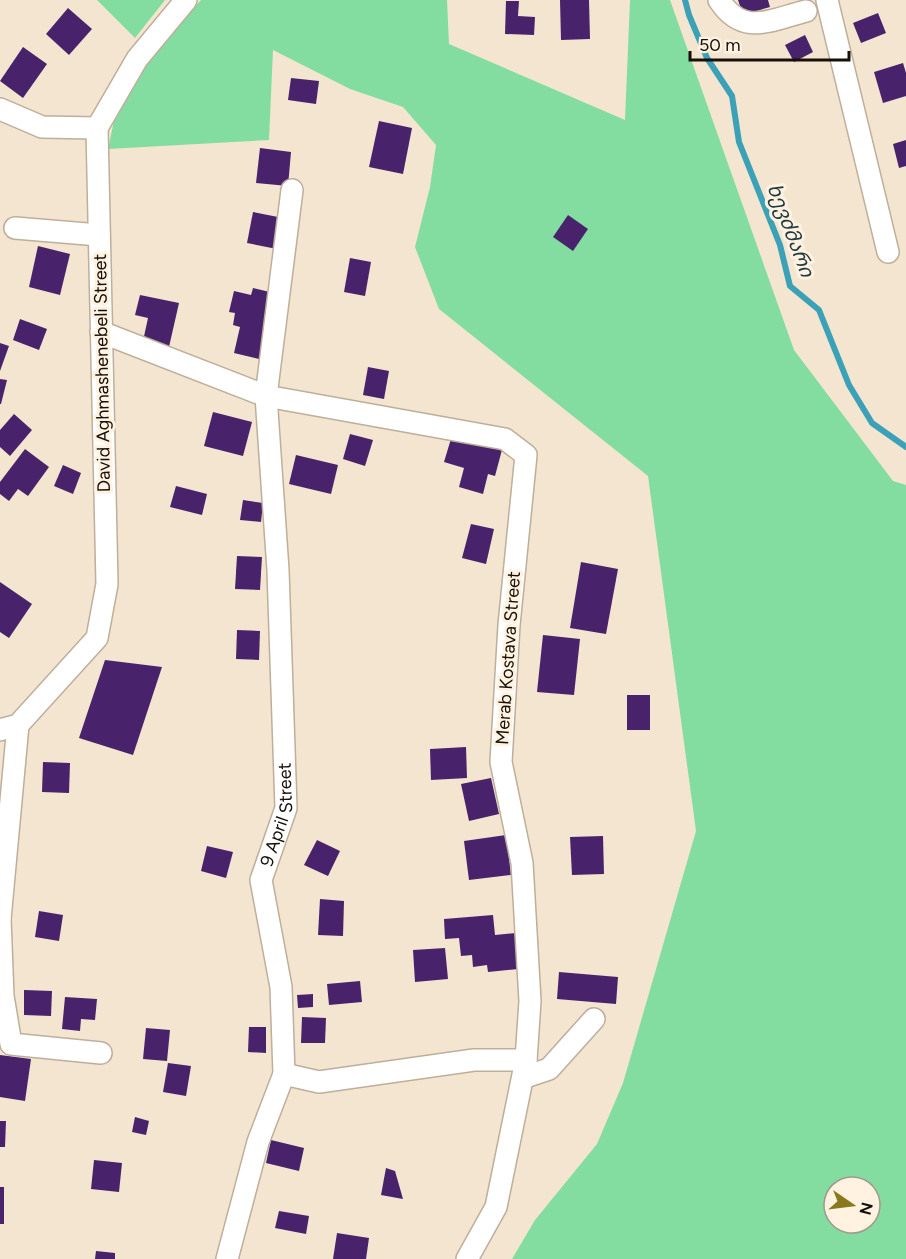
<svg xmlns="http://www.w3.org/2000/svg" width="906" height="1259" font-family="Figtree,'Noto Sans Georgian',sans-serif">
  <rect width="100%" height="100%" fill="#f4e5d0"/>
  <g fill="#84dda0" fill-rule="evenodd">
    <polygon points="97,0 165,0 135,38"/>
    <path d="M201,0h246l2,44 176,76 5,-120h40l124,350 99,131 13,4v774h-394l23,-39 62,-76 26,-61 73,-252 -48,-355 -209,-167 -24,-62 15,-60 6,-42 -33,-38 -53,-18 -77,-39 -4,90 -161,9 8,-38 41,-63zM834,1187h36v36h-36z"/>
  </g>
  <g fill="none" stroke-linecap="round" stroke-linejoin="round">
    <polyline stroke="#3ba1b7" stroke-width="6" points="685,0 689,15 707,58 732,96 739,142 780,245 790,286 819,310 849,385 872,423 906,447"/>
  </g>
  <g fill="#48236b">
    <polygon points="560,0 589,0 590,39 561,40"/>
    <polygon points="738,0 768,0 770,7 743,15"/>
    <polygon points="506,1 519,1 518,16 535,17 534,35 505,34"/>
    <polygon points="68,8 92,29 69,55 46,34"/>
    <polygon points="878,13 886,33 861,43 853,23"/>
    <polygon points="805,35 813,52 794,62 785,45"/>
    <polygon points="23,47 47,64 23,98 0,81"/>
    <polygon points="903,63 906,73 906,96 883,103 874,72"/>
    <polygon points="291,78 319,81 316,104 288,100"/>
    <polygon points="379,121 412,128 403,174 369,167"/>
    <polygon points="906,140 906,166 899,168 893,144"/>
    <polygon points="260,148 291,152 288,186 256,183"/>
    <polygon points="253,212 283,218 277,249 247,243"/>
    <polygon points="568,215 588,229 573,251 553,237"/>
    <polygon points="38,246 70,254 60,295 29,287"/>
    <polygon points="350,258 371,262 365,296 344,292"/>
    <polygon points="253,288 274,293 259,359 234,353 240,327 233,325 235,313 229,312 234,291 251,295"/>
    <polygon points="140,295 179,303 169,347 143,341 148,318 135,315"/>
    <polygon points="20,319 47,329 39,350 13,340"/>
    <polygon points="0,343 9,346 0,371"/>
    <polygon points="368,367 389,371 384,399 363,395"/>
    <polygon points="0,379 7,380 1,404 0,404"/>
    <polygon points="213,412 252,422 243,456 204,446"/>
    <polygon points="14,414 32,430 10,456 0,447 0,430"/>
    <polygon points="453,432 503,446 495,476 488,474 483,494 459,487 464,468 444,462"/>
    <polygon points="350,434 373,440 365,466 343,459"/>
    <polygon points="25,449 49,467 28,496 18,489 9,501 0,494 0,482"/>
    <polygon points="296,455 338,465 331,494 289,484"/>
    <polygon points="63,465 81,473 73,494 54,486"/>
    <polygon points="176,486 207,494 202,515 170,507"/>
    <polygon points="243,500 263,503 261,522 240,520"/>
    <polygon points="471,524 494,529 486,564 462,558"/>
    <polygon points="237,556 262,557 260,590 235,589"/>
    <polygon points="581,562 618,569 606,634 570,628"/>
    <polygon points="0,582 32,604 9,638 0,632"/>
    <polygon points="237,630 260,631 259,660 236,659"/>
    <polygon points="543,635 580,639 574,695 537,692"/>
    <polygon points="105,660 162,667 133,755 79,738"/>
    <rect x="627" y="695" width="23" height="35"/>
    <polygon points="466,747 467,778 431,780 430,749"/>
    <polygon points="43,762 70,763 69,793 42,792"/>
    <polygon points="491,778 499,814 469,821 461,784"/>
    <polygon points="506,835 511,875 469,880 464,841"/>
    <polygon points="603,836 604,874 572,875 570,837"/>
    <polygon points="317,840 340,851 328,876 304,865"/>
    <polygon points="207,846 233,852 226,878 201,871"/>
    <polygon points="320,899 344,901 343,936 318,935"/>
    <polygon points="39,911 63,915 59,941 35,937"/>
    <polygon points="493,915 495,935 516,933 519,969 488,972 487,965 473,967 472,955 461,956 459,938 445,939 444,919"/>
    <polygon points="445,948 448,979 415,982 413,950"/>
    <polygon points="559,972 618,977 616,1004 557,999"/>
    <polygon points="360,981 362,1002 329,1005 327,984"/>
    <polygon points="24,990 52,991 51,1016 24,1015"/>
    <polygon points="313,994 313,1007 298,1008 297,995"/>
    <polygon points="65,997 97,999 95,1020 81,1019 80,1031 62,1029"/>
    <polygon points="302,1017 326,1018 325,1043 301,1043"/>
    <polygon points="249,1027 266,1027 266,1053 248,1052"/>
    <polygon points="146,1028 170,1030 167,1061 143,1059"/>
    <polygon points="0,1055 31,1059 25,1101 0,1097"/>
    <polygon points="168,1063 191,1066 186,1096 163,1092"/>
    <polygon points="135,1117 149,1121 146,1135 132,1132"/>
    <polygon points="0,1121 6,1121 5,1147 0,1147"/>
    <polygon points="271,1140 304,1148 299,1171 266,1163"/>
    <polygon points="94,1160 122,1163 119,1192 91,1189"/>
    <polygon points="386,1168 395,1171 403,1199 381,1195"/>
    <rect x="0" y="1187" width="4" height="37"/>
    <polygon points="279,1211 309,1216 306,1234 275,1228"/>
    <polygon points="337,1233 369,1238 366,1259 333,1259"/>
    <polygon points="96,1251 115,1253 115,1259 95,1259"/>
  </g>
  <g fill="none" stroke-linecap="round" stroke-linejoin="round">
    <g stroke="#bdaf9b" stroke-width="24">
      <g id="minor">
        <path d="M719,0c24,37 51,20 87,11"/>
        <polyline points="827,0 888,252"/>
        <polyline points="0,109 42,127 97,128"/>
        <polyline points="15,228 99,235"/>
        <polyline points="101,332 266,396 505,439 526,455 509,625 501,762 522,863 530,1001 526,1060 474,1060 319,1082 284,1074"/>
        <polyline points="0,730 18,725 97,638 107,584 97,128 137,59 186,0"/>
        <polyline points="0,919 3,996 11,1044 101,1053"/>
        <polyline points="0,919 18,725"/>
        <polyline points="525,1077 549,1069 594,1019"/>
        <path id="s1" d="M227,1259l31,-117 26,-68 -3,-87 -20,-107 25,-72 -8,-238 -12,-174 26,-206"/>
        <polyline points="467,1259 496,1207 526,1060"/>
      </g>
    </g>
    <use href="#minor" stroke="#fff" stroke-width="21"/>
  </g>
  <g text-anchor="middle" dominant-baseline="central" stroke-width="6" stroke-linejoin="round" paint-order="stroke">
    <g font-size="18" fill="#161009" stroke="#fff2e1">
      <text transform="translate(102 373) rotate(-91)">David Aghmashenebeli Street</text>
      <text transform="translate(508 658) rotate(-86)">Merab Kostava Street</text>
      <text stroke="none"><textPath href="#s1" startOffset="458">9 April Street</textPath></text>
    </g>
    <g font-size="20" font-style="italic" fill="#22393f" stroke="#fff2e1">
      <text transform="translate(791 230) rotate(69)">ხევძმარი</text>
    </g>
  </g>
  <g transform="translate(852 1205) rotate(104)"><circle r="28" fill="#fff2e1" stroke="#a2988b" stroke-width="1.5"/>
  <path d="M0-4.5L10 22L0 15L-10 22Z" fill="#89791d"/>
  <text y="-9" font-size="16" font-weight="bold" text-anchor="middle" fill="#161009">N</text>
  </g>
  <path d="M690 51v9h159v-9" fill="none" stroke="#161009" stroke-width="3"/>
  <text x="699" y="51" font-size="18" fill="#161009" stroke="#fff2e1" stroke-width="4.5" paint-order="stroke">50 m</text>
</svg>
